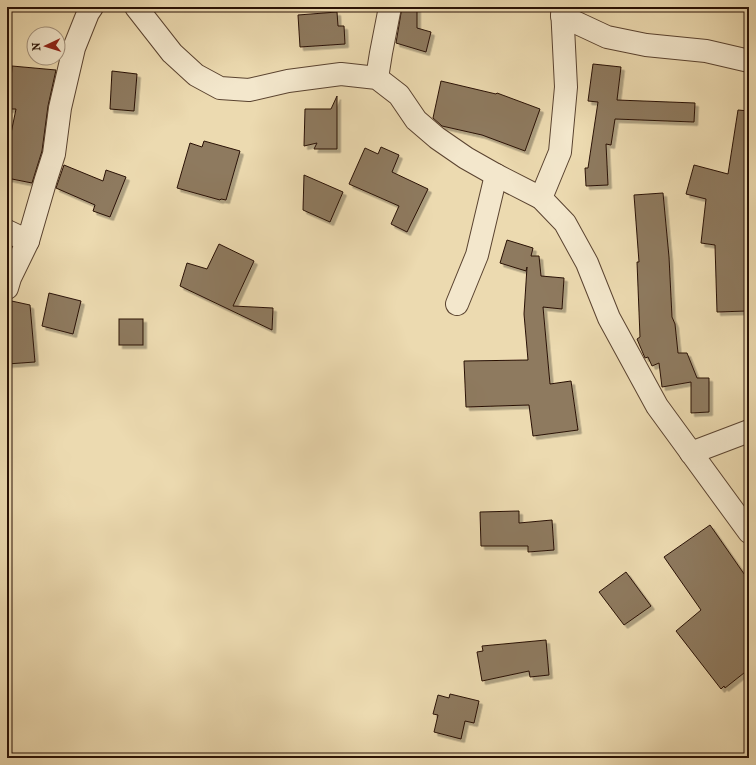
<svg xmlns="http://www.w3.org/2000/svg" width="756" height="765" font-family="'IM FELL French Canon',serif">
  <defs>
    <filter id="shadow"><feDropShadow dx="3.5" dy="3.5" stdDeviation="0" flood-color="#0004"/></filter>
  </defs>
  <rect width="100%" height="100%" fill="#ecdab0"/>
  <filter id="stains"><feTurbulence type="fractalNoise" baseFrequency=".005" numOctaves="4"/><feColorMatrix values="0 0 0 0 .2 0 0 0 0 .09 0 0 0 0 .02 0 0 0 .5 -.17"/></filter>
  <radialGradient id="worn" r=".72"><stop offset=".6" stop-color="#630" stop-opacity="0"/><stop offset="1" stop-color="#630" stop-opacity=".3"/></radialGradient>
  <g fill="#8e7a5e" stroke="#291105" filter="url(#shadow)">
    <polygon points="402,7 417,7 417,28 431,32 426,52 396,43"/>
    <polygon points="337,12 338,26 344,26 345,44 300,47 298,15"/>
    <polygon points="593,64 621,67 617,100 695,103 694,122 615,119 611,145 606,144 608,185 586,186 585,168 588,168 598,102 588,101"/>
    <polygon points="12,66 56,70 48,106 42,151 32,183 7,178 7,153 16,109 9,109"/>
    <polygon points="112,71 137,74 134,111 110,109"/>
    <polygon points="441,81 496,94 497,93 540,109 525,151 482,135 442,126 433,118"/>
    <polygon points="337,96 337,149 314,149 317,143 304,146 305,109 331,109"/>
    <polygon points="738,110 749,111 749,253 745,253 747,311 717,312 715,245 701,243 706,199 686,194 694,165 728,174"/>
    <polygon points="204,141 240,151 226,200 221,199 220,200 177,188 190,143 202,147"/>
    <polygon points="381,147 399,155 392,172 428,189 407,232 391,224 399,206 349,184 365,148 378,154"/>
    <polygon points="64,165 103,181 106,170 126,177 110,217 93,211 95,205 56,188"/>
    <polygon points="304,175 343,192 330,222 303,210"/>
    <polygon points="663,193 669,257 672,317 675,324 678,353 687,353 697,378 709,378 709,412 691,413 691,382 662,387 659,363 652,366 648,357 645,358 637,339 640,337 637,262 639,262 634,195"/>
    <polygon points="507,240 533,248 531,256 539,256 541,276 564,278 562,309 543,307 550,384 571,381 578,430 533,436 529,405 466,407 464,361 528,360 524,314 527,267 526,271 500,263"/>
    <polygon points="219,244 254,261 233,306 273,308 272,330 180,286 187,263 207,269"/>
    <polygon points="49,293 81,301 73,334 42,326"/>
    <polygon points="7,300 30,305 35,362 7,364"/>
    <rect x="119" y="319" width="24" height="26"/>
    <polygon points="519,511 519,523 552,520 554,550 528,552 528,546 481,546 480,512"/>
    <polygon points="710,525 749,581 749,669 725,688 724,686 721,689 676,631 701,610 664,557"/>
    <polygon points="626,572 651,606 624,625 599,592"/>
    <polygon points="546,640 549,675 530,677 529,671 482,681 477,652 483,651 482,646"/>
    <polygon points="450,694 479,701 474,723 465,721 461,739 434,732 438,715 433,714 438,695 449,698"/>
  </g>
  <g fill="none" stroke-linecap="round" stroke-linejoin="round">
    <g stroke="#5a4330" stroke-width="24">
      <g id="street">
        <polyline points="136,7 172,53 196,75 220,88 249,90 288,81 341,74 377,78 399,95 416,120 437,138 466,158 496,175 541,198 565,223 587,263 609,318 657,406 749,532"/>
        <polyline points="562,16 607,37 646,45 706,51 749,61"/>
        <polyline points="377,78 381,53 390,7"/>
        <polyline points="541,198 560,152 566,87 562,7"/>
        <polyline points="7,231 28,241"/>
        <polyline points="7,288 10,278 28,241 46,179 54,154 60,108 74,48 88,13 92,7"/>
        <polyline points="457,304 477,255 496,175"/>
        <polyline points="691,453 749,431"/>
      </g>
    </g>
    <use href="#street" stroke="#f3e7cc" stroke-width="22"/>
  </g>
  <rect width="756" height="765" fill="none" stroke="#ecdab0" stroke-width="24"/>
  <rect x="8" y="8" width="740" height="749" fill="none" stroke="#291105" stroke-width="2"/>
  <rect x="12" y="12" width="732" height="741" fill="none" stroke="#291105"/>
  <g transform="translate(46 46) rotate(266)"><circle r="19" fill="#f3e7cc" stroke="#a2917c"/>
  <path d="M0-3L7 15L0 10L-7 15Z" fill="#8f2418"/>
  <text y="-6" font-size="11" font-weight="bold" text-anchor="middle" fill="#291105">N</text>
  </g>
  <rect width="100%" height="100%" filter="url(#stains)"/>
  <rect width="100%" height="100%" fill="url(#worn)"/>
</svg>
